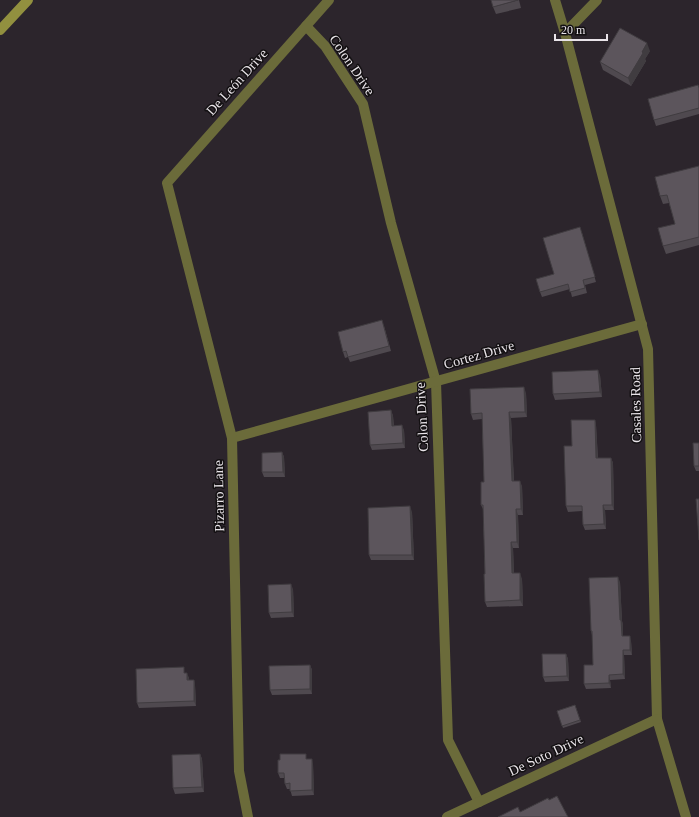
<svg xmlns="http://www.w3.org/2000/svg" width="699" height="817" font-family="'Times New Roman',serif">
  <rect width="100%" height="100%" fill="#2c252c"/>
  <g fill="none" stroke-linecap="round" stroke-linejoin="round">
    <g stroke="#6b6b3a" stroke-width="10">
      <polyline points="555,0 565,33 648,349 657,719 686,817"/>
      <polyline points="306,26 325,46 363,104 391,223 436,382 448,740 479,802"/>
      <polyline points="565,33 597,0"/>
      <polyline points="232,438 642,324"/>
      <polyline points="248,817 239,771 232,438 167,183 329,0"/>
      <polyline points="447,817 657,719"/>
    </g>
    <polyline stroke="#92903f" stroke-width="10" points="0,30 28,0"/>
  </g>
  <g fill="#4f494f">
    <polygon points="519,0 521,8 496,14 493,7"/>
    <polygon points="650,51 645,59 646,61 631,86 603,70 600,62"/>
    <polygon points="699,87 699,114 656,126 654,120"/>
    <polygon points="699,166 699,245 666,254 663,246 675,224 669,203 663,204 660,196"/>
    <polygon points="582,233 596,282 585,285 587,293 572,297 570,289 542,297 540,292 554,274"/>
    <polygon points="384,326 391,351 350,362 348,357 345,358 343,352"/>
    <polygon points="600,375 602,397 555,400 553,394"/>
    <polygon points="526,393 527,417 511,418 514,481 522,486 523,515 518,515 519,548 513,548 514,573 522,579 523,606 487,607 485,602 485,574 483,509 481,505 484,482 482,419 473,420 471,414"/>
    <polygon points="391,410 393,416 394,426 404,430 405,448 372,450 370,445"/>
    <polygon points="595,420 596,425 598,458 611,458 613,463 614,510 605,510 606,529 585,530 583,525 582,511 568,512 566,506 572,446"/>
    <polygon points="699,443 699,471 696,471 694,466"/>
    <polygon points="282,452 284,457 285,477 264,477 262,472"/>
    <polygon points="412,512 414,560 371,560 369,555"/>
    <polygon points="620,582 622,621 623,625 623,636 631,641 632,655 624,655 625,679 610,680 611,688 586,689 584,684 593,665 592,635 591,631"/>
    <polygon points="293,589 294,617 271,618 269,613"/>
    <polygon points="566,654 568,659 569,681 545,682 543,677"/>
    <polygon points="310,665 312,670 312,694 272,695 270,690"/>
    <polygon points="186,673 189,678 189,680 194,680 195,685 196,706 139,708 137,703"/>
    <polygon points="575,705 581,722 563,728 557,711"/>
    <polygon points="200,754 202,759 204,792 175,794 173,788"/>
    <polygon points="307,759 313,764 314,795 292,796 290,789 287,789 285,784 284,778 280,778 278,773"/>
  </g>
  <g fill="#403c40">
    <polygon points="647,43 650,51 645,59 646,61 631,86 628,78"/>
    <polygon points="598,370 600,375 602,397 600,392"/>
    <polygon points="524,387 526,393 527,417 525,412"/>
    <polygon points="391,410 393,416 394,431 392,426"/>
    <polygon points="509,412 511,418 514,487 512,481"/>
    <polygon points="595,420 596,425 598,463 596,458"/>
    <polygon points="402,425 404,430 405,448 403,443"/>
    <polygon points="282,452 284,457 285,477 283,472"/>
    <polygon points="611,458 613,463 614,510 612,505"/>
    <polygon points="520,481 522,486 523,515 521,509"/>
    <polygon points="603,505 605,510 606,529 604,524"/>
    <polygon points="410,506 412,512 414,560 412,555"/>
    <polygon points="516,509 518,515 519,548 517,542"/>
    <polygon points="511,542 513,548 514,579 512,573"/>
    <polygon points="520,573 522,579 523,606 520,600"/>
    <polygon points="618,577 620,582 622,621 623,625 623,641 622,636 620,620"/>
    <polygon points="291,584 293,589 294,617 292,612"/>
    <polygon points="630,636 631,641 632,655 630,650"/>
    <polygon points="623,650 624,655 625,679 623,674"/>
    <polygon points="566,654 568,659 569,681 567,676"/>
    <polygon points="310,665 312,670 312,694 310,689"/>
    <polygon points="187,673 189,678 189,686 187,680"/>
    <polygon points="609,675 610,680 611,688 609,683"/>
    <polygon points="194,680 195,685 196,706 194,701"/>
    <polygon points="200,754 202,759 204,792 202,787"/>
    <polygon points="312,759 313,764 314,795 312,790"/>
  </g>
  <g fill="#5c555c" stroke="#403c40">
    <polygon points="491,0 518,0 493,7"/>
    <polygon points="620,28 647,43 642,52 643,53 628,78 600,62"/>
    <polygon points="698,85 699,88 699,108 654,120 648,99"/>
    <polygon points="699,166 699,237 663,246 658,228 675,224 667,195 660,196 655,177"/>
    <polygon points="580,227 595,277 583,280 585,288 570,292 568,284 540,292 536,279 554,274 543,238"/>
    <polygon points="382,320 389,346 348,357 346,351 343,352 338,332"/>
    <polygon points="598,370 600,392 553,394 552,372"/>
    <polygon points="524,387 525,412 509,412 512,481 520,481 521,509 516,509 517,542 511,542 512,573 520,573 520,600 485,602 484,574 485,574 483,505 481,505 481,482 484,482 482,413 471,414 470,389"/>
    <polygon points="391,410 392,426 402,425 403,443 370,445 368,412"/>
    <polygon points="571,420 595,420 596,458 611,458 612,505 603,505 604,524 583,525 582,506 566,506 564,446 572,446"/>
    <polygon points="693,443 699,443 699,466 694,466"/>
    <polygon points="282,452 283,472 262,472 262,453"/>
    <polygon points="696,499 699,499 699,540"/>
    <polygon points="410,506 412,555 369,555 368,508"/>
    <polygon points="618,577 620,620 621,620 622,636 630,636 630,650 623,650 623,674 609,675 609,683 584,684 584,665 593,665 592,631 591,631 589,578"/>
    <polygon points="291,584 292,612 269,613 268,585"/>
    <polygon points="542,654 566,654 567,676 543,677"/>
    <polygon points="310,665 310,689 270,690 269,666"/>
    <polygon points="184,667 184,673 187,673 187,680 194,680 194,701 137,703 136,669"/>
    <polygon points="575,705 580,720 562,726 557,711"/>
    <polygon points="200,754 202,787 173,788 172,755"/>
    <polygon points="280,754 306,754 306,759 312,759 312,790 290,791 290,783 285,784 284,773 278,773 278,760 280,760"/>
    <polygon points="557,796 568,817 498,817 518,807 520,812 548,798 549,800"/>
  </g>
  <g text-anchor="middle" dominant-baseline="central" stroke-width="3" stroke-linejoin="round" paint-order="stroke">
    <g font-size="14" fill="#e9e4e9" stroke="#131012">
      <text transform="translate(352 65) rotate(56)">Colon Drive</text>
      <text transform="translate(237 82) rotate(-48)">De León Drive</text>
      <text transform="translate(479 355) rotate(-16)">Cortez Drive</text>
      <text transform="translate(636 405) rotate(-91)">Casales Road</text>
      <text transform="translate(422 417) rotate(-93)">Colon Drive</text>
      <text transform="translate(219 496) rotate(-91)">Pizarro Lane</text>
      <text transform="translate(546 755) rotate(-25)">De Soto Drive</text>
    </g>
  </g>
  <path d="M555 34v6h52v-6" fill="none" stroke="#e9e4e9" stroke-width="2"/>
  <text x="561" y="34" font-size="12" fill="#e9e4e9" stroke="#131012" stroke-width="3" paint-order="stroke">20 m</text>
</svg>
